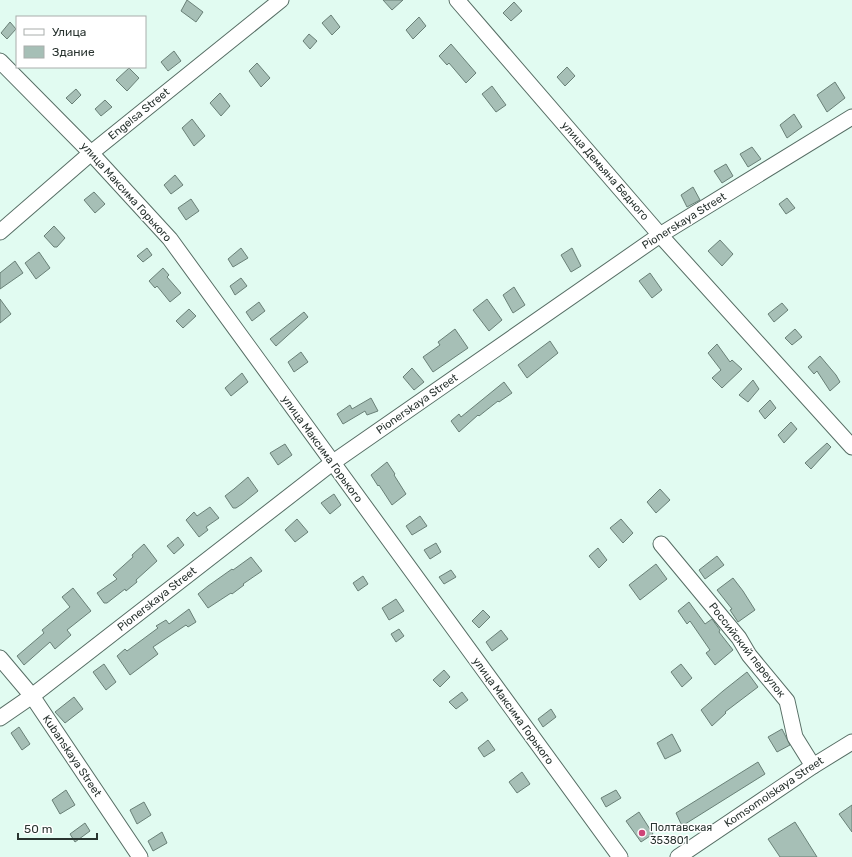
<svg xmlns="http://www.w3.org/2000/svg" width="852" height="857" font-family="Rubik,sans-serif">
  <rect width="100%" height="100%" fill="#e1fbf1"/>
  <g fill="#a6bfb6" stroke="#698077">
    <polygon points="187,0 203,12 196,22 181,11"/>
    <polygon points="383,0 403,0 392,10"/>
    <polygon points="514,2 522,11 511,21 503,13"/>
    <polygon points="331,15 340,27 332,35 322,23"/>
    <polygon points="419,17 426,26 413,39 406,30"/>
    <polygon points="10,22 16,29 7,39 1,33"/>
    <polygon points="309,34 317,41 310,49 303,41"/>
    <polygon points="451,44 476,73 466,83 449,63 447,65 439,56"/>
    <polygon points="174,51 181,61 168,71 161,62"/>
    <polygon points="257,63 270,78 261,87 249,71"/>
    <polygon points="567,67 575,76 565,86 557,77"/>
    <polygon points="129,68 139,78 127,91 116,80"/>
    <polygon points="835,82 845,98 827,112 817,95"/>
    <polygon points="492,86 506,105 496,112 482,94"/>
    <polygon points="76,89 81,95 72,104 66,98"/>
    <polygon points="220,93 230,106 221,116 210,103"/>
    <polygon points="105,100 112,107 101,116 95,109"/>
    <polygon points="794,114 802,127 787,138 780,125"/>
    <polygon points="192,119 205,136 194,146 182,128"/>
    <polygon points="752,147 761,159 748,167 740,154"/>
    <polygon points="726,164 733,176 722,183 714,171"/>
    <polygon points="175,175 183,185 171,194 164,185"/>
    <polygon points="693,187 700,200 687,207 681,195"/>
    <polygon points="94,192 105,204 95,213 84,200"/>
    <polygon points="787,198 795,208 786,214 779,204"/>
    <polygon points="191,199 199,211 186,220 178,208"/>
    <polygon points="54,226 65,238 57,247 54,247 44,236"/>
    <polygon points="720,240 733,254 722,266 708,251"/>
    <polygon points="147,248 152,255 143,262 137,256"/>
    <polygon points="241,248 248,258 233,267 228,259"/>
    <polygon points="572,248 581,266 571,272 561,255"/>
    <polygon points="39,252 50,268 36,279 25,263"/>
    <polygon points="15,261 23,273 0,289 0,273"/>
    <polygon points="163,268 169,275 167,277 181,293 170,302 157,286 155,288 149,281"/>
    <polygon points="650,273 662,290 652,298 639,281"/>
    <polygon points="241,278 247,286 235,295 230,286"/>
    <polygon points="514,287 525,305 513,313 503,295"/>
    <polygon points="0,299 11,314 0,323"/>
    <polygon points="487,299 502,320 489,331 473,310"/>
    <polygon points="259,302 265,311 252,321 246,312"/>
    <polygon points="782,303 788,310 774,322 768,314"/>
    <polygon points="189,309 196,316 183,328 176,321"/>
    <polygon points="304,312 308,317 276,346 270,339"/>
    <polygon points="455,329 468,348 433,372 423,357 440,345 438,342"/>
    <polygon points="795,329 802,337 792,345 785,338"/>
    <polygon points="550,341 558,353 527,378 518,365"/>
    <polygon points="717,344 730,362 732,360 742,369 722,388 712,378 721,370 708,353"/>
    <polygon points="301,352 308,362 294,372 288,362"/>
    <polygon points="820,356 836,375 840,382 830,391 817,371 814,374 808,367"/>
    <polygon points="412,368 424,382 414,390 403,377"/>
    <polygon points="242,373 248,382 231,396 225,388"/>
    <polygon points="753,380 759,389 748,402 739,395"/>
    <polygon points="504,382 512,393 499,402 498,401 479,416 478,415 459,432 451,421 459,414 461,417"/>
    <polygon points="371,398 378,411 367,415 365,411 343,424 337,414 350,405 352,409"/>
    <polygon points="770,400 776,408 765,419 759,411"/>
    <polygon points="791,422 797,429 784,443 778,435"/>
    <polygon points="827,443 831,447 811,469 805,463"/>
    <polygon points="285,444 292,455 278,465 270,453"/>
    <polygon points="387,462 395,474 394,475 406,494 392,505 379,485 378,486 371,475"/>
    <polygon points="248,477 258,491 242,504 236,508 233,508 225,496 234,489"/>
    <polygon points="660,489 670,500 656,513 647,502"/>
    <polygon points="334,494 341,505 330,514 321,503"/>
    <polygon points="210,507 219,518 206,527 208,530 199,537 186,520 194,512 197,516"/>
    <polygon points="420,516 427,526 412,535 406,526"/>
    <polygon points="297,519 308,532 295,542 285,530"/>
    <polygon points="621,519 633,533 623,543 610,528"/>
    <polygon points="178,537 184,545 174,554 167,546"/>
    <polygon points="436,543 441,552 430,559 424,550"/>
    <polygon points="144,544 157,561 136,580 137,582 126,591 125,589 107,603 104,603 97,593 117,579 113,575 133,557 132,555"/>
    <polygon points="598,548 607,560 599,568 589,556"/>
    <polygon points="717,556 724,565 705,579 699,570"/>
    <polygon points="251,557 262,571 243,584 244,585 232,594 231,593 208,608 198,594 208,586 232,569 233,570"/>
    <polygon points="656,564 667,579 640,600 629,585"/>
    <polygon points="451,570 456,577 444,584 439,577"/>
    <polygon points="363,576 368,584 358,591 353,583"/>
    <polygon points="733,578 743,591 755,610 738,622 730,610 732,609 717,590"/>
    <polygon points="73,588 91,611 67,630 71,635 55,649 50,642 24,665 17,656 44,633 42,630 70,607 62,597"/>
    <polygon points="396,599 404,611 389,620 382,608"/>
    <polygon points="689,602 705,624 712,619 720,630 719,632 733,650 715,665 706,653 710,650 690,621 687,624 678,611"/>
    <polygon points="189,609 196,622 188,627 186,625 153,647 158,654 130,675 117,656 125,649 127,651 158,628 156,626 166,620 169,624"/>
    <polygon points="483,610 490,617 479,628 472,621"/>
    <polygon points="399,629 404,636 396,642 391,634"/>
    <polygon points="501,630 508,639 492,651 486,642"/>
    <polygon points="104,664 116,682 106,690 93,672"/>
    <polygon points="681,664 692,678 682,687 671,672"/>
    <polygon points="444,670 450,677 440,687 433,680"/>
    <polygon points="747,672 758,687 725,712 726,713 712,726 701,710 723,691"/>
    <polygon points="462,692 468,700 456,709 449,702"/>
    <polygon points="74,697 83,709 65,723 55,712"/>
    <polygon points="551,709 556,717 543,727 538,719"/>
    <polygon points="19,727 30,744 22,750 11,733"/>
    <polygon points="782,729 790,745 777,752 768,737"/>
    <polygon points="672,734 681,751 665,759 657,743"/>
    <polygon points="488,740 495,750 484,757 478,748"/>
    <polygon points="758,762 765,774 682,826 676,813"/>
    <polygon points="522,772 530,784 517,793 509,782"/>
    <polygon points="66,790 75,805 60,814 52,800"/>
    <polygon points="616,790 621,798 606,807 601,798"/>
    <polygon points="144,802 151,815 137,824 130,810"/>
    <polygon points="852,805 852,832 839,814"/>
    <polygon points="639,812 653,834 641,842 626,821"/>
    <polygon points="795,822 817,857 780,857 768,839"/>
    <polygon points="85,823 90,831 75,842 70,834"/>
    <polygon points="162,832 167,843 153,851 148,841"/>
  </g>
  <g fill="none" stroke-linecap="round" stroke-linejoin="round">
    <g stroke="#576e65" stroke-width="17">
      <g id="minor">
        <polyline points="457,0 660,235 852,447"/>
        <polyline points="0,61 91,153 170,239 620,857"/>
        <polyline points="0,232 91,153 281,0"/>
        <polyline points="661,544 739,638 749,655 787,701 795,737 813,766"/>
        <polyline points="0,658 32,696 140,857"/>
        <polyline points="0,718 32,696 332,463 660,235 852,117"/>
        <polyline points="678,857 813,766 852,742"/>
      </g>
    </g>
    <use href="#minor" stroke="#fff" stroke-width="15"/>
  </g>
  <circle fill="#cf4478" stroke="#fff" stroke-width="1.5" cx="642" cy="833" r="4"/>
  <g text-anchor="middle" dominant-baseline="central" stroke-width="3" stroke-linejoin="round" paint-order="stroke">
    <g font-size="11" fill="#293430" stroke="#fff">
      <text transform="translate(139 114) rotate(-39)">Engelsa Street</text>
      <text transform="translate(605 171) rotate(49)">улица Демьяна Бедного</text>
      <text transform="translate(126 192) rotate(48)">улица Максима Горького</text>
      <text transform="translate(684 221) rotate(-32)">Pionerskaya Street</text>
      <text transform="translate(417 404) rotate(-35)">Pionerskaya Street</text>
      <text transform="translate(322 449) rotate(54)">улица Максима Горького</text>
      <text transform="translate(157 599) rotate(-38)">Pionerskaya Street</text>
      <text transform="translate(747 650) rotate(52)">Российский переулок</text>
      <text transform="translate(513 711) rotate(54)">улица Максима Горького</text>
      <text transform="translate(72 756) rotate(56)">Kubanskaya Street</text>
      <text transform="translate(774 792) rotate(-34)">Komsomolskaya Street</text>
    </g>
    <g font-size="11" fill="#293430" stroke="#fff" text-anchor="start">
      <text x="650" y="827">Полтавская<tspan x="650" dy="13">353801</tspan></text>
    </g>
  </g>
  <rect x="16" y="16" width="130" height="52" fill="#ffffff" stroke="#a9aeac"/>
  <rect x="24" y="29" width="20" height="6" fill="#ffffff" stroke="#a9aeac"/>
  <text x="52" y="36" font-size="12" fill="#293430">Улица</text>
  <rect x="24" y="46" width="20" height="12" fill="#a6bfb6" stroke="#a9aeac"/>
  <text x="52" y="56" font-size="12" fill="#293430">Здание</text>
  <path d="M18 833v6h79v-6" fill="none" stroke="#293430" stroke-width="2"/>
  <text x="24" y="833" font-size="12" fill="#293430" stroke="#ffffff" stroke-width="3" paint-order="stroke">50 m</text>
</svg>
